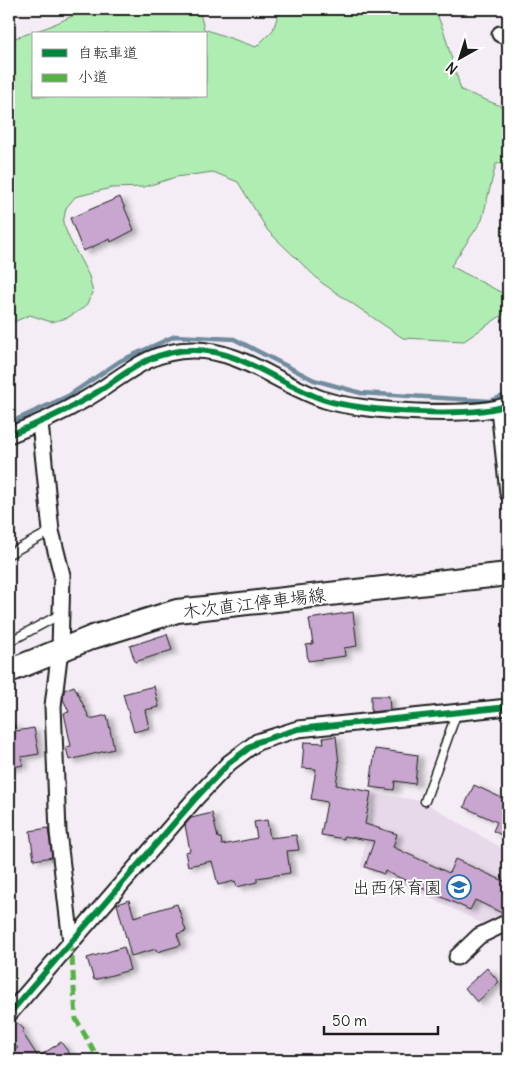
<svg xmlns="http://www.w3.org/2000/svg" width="517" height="1069" font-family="Delius,'Klee One',sans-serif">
  <defs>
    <filter id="shadow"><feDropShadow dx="5.5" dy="3" stdDeviation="2.5" flood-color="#0004"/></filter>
  </defs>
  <rect width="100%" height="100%" fill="#f4edf5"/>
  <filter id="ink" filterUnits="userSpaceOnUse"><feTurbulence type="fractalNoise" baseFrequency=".02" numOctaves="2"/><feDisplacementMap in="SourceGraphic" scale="10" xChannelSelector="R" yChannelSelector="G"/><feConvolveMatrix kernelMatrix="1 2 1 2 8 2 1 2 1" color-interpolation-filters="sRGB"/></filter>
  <g filter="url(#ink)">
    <polygon fill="#e7d8ea" points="374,793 416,800 431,806 508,852 508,919 489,927 387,876 361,867"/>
    <path fill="#afedb3" stroke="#668468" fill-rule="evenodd" d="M88,9h111l5,20 52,18 17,-17 7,-21h155l9,23 17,58 47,19v54l-12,1 -14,56 -31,46 57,30v15l-44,30 -61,-3 -81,-55 -54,-52 -30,-49 -25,-10 -37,5 -32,10 -33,1 -36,9 -9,11 -3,15 7,17 19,36 4,17 -8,14 -18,11 -16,4 -21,-7 -21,9v-284l39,-13zM34,34h172v62h-172z"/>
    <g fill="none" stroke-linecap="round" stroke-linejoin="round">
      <polyline stroke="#718c9f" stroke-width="4.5" points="9,423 68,396 120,361 175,336 234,339 314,380 361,393 490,401 508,394"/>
    </g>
    <g fill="#c8a6cf" stroke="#1c1c1c" filter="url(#shadow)">
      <polygon points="120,197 134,230 111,242 110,239 83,251 70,218"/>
      <polygon points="353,612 357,646 344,648 345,656 308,661 306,645 313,644 309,619"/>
      <polygon points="167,634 172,650 135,662 130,646"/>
      <polygon points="74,686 90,719 107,715 114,749 69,760 66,747 71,746 64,713 69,712 63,699 64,690"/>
      <polygon points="154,686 159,707 145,710 149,728 134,732 123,694"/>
      <polygon points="371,696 389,696 390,710 371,712"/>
      <polygon points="14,724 16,731 34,728 39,754 21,757 23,765 9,768 9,725"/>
      <polygon points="336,736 339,764 336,785 371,792 365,824 397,834 393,847 449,873 455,859 508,883 508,913 504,914 475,900 470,910 385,871 384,874 365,867 374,841 344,836 344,839 321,835 327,802 311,799 316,769 302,768 304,742 324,743 323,738"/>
      <polygon points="375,749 418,755 415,784 395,781 394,790 370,787"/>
      <polygon points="474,785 506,800 508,796 508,838 493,831 497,822 464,807"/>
      <polygon points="212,813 218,838 221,838 222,845 257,838 254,822 267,820 270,838 296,835 299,850 287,851 290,873 257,878 257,882 237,887 235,881 218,885 212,861 188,866 185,852 190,851 185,825 191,818"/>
      <polygon points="48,828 52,857 34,860 30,831"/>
      <polygon points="129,900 134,917 177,904 186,931 177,934 181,945 157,952 156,949 131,956 117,904"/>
      <polygon points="124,947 130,970 94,980 87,958"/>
      <polygon points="487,968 499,982 477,1002 465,988"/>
      <polygon points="15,1021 24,1029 22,1032 38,1057 61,1042 74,1060 19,1060 13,1051 18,1048 9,1040 9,1023"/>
    </g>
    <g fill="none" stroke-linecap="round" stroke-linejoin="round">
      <g stroke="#1c1c1c" stroke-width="11">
        <g id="service">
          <polyline points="9,554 51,531"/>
          <polyline points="9,642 61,614"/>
          <polyline points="425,801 457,712"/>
        </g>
      </g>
      <g stroke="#1c1c1c" stroke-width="19">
        <g id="minor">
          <polyline points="500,34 508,37"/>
          <polyline points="499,409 508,493"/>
          <polyline points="40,423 51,531 62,575 60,649 53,706 58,832 71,942"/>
          <path d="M9,435c26,-10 51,-21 75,-35 38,-21 60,-49 108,-50 49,-1 87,35 133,50 36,12 149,18 183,5"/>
          <polyline points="457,957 479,936 508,922"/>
          <polyline points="9,1014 195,799 229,763 257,742 298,729 508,707"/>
        </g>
      </g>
      <g stroke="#1c1c1c" stroke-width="26">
        <polyline id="secondary" points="9,671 93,637 177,611 508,574"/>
      </g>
      <use href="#service" stroke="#fff" stroke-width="8"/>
      <use href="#minor" stroke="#fff" stroke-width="15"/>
      <use href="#secondary" stroke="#fff" stroke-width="22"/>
      <polyline stroke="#55b145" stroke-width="5" stroke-dasharray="10 5" stroke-linecap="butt" points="71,942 76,1019 99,1060"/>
      <g stroke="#fff" stroke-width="9">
        <g id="cycleway">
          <path d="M9,435c26,-10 51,-21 75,-35 38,-21 60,-49 108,-50 49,-1 87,35 133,50 36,12 149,18 183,5"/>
          <polyline points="9,1014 195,799 229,763 257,742 298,729 508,707"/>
        </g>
      </g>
      <use href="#cycleway" stroke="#00873e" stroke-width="6"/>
    </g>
  </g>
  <defs>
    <g id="school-ring" transform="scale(1.25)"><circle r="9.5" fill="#fff" stroke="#1f6fb2" stroke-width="1.5"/><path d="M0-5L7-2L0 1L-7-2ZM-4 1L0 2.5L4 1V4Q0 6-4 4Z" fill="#1f6fb2"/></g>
  </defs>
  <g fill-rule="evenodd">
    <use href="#school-ring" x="459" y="887"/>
  </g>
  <g text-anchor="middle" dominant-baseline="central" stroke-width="4" stroke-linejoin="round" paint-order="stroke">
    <g font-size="18" fill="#1c1c1c" stroke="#fff">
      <text transform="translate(254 603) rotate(-7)">木次直江停車場線</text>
    </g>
    <g font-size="18" fill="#1c1c1c" stroke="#fff" text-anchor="end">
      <text x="442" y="887">出西保育園</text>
    </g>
  </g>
  <rect width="517" height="1069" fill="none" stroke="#fff" stroke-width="30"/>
  <rect x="15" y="15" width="487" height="1039" fill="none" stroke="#1c1c1c" stroke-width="2" filter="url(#ink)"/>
  <rect x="32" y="32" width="175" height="65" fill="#ffffff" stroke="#a4a4a4"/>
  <rect x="42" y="49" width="25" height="8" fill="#00873e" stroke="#a4a4a4"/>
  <text x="78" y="58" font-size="15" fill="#1c1c1c">自転車道</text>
  <rect x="42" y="74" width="25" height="8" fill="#55b145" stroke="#a4a4a4"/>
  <text x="78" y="82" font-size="15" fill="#1c1c1c">小道</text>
  <g transform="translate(460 58) rotate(219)" stroke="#ffffff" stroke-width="4" paint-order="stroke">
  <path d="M0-4L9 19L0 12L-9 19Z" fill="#1c1c1c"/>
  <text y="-8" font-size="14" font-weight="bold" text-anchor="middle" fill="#1c1c1c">N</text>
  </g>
  <path d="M324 1026v8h114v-8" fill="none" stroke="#1c1c1c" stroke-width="2.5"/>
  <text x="332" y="1026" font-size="15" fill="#1c1c1c" stroke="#ffffff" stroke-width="4" paint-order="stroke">50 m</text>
</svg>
